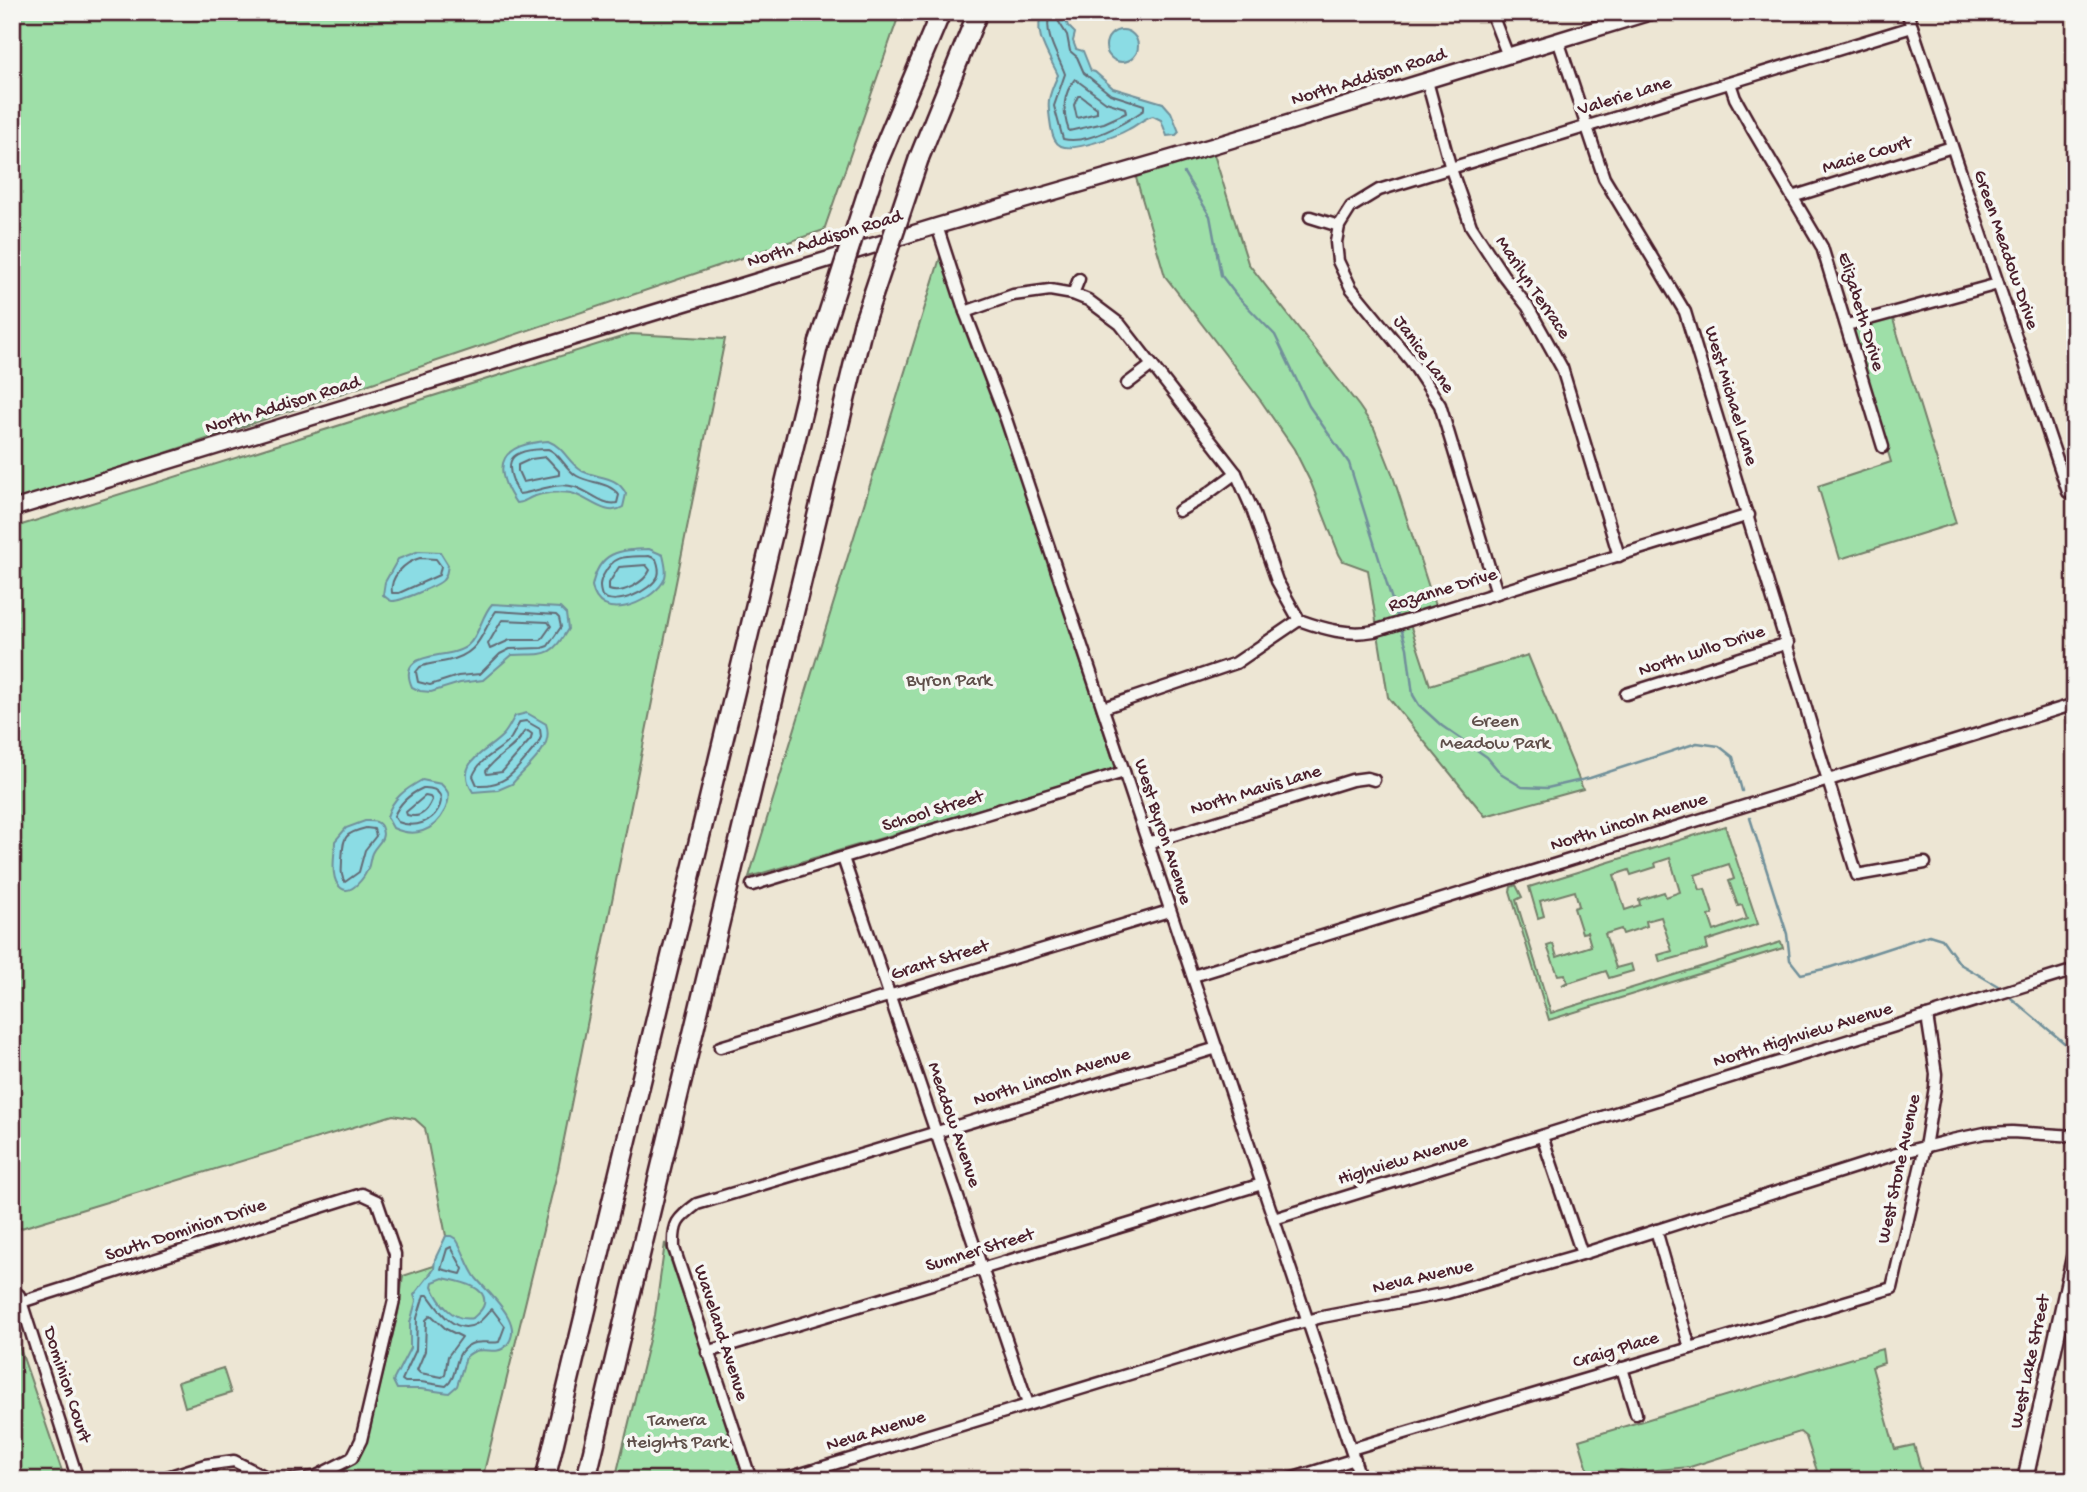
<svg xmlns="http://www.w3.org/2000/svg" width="2087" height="1492" font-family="'Gochi Hand',sans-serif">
  <rect width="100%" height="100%" fill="#ede6d4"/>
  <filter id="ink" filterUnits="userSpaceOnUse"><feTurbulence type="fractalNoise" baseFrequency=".0143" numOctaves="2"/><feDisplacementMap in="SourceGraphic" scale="14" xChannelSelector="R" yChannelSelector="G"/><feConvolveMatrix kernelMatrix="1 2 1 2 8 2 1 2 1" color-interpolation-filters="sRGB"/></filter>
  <g filter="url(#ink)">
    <g fill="#9edfa8" stroke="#747f6a" stroke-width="2" fill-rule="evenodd">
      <polygon points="12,12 900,12 824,230 12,505"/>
      <polygon points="1212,148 1248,263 1359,406 1374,428 1392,473 1436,609 1408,618 1430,685 1528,655 1583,789 1485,816 1388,697 1368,570 1343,561 1339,554 1311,483 1294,449 1261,401 1165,276 1134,171"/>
      <polygon points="944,245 1116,769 749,877"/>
      <polygon points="1892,316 1956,523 1840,559 1818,486 1891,462 1850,326"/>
      <path d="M631,334l94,5 -167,830 -76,311h-161c25,-9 34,-13 45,-38l32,-129 5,-37 31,-10 12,-30 -21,-108 -10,-9 -22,-4 -375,114 -6,5v-706z"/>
      <path d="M1725,826l33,98 -52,17 2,8 -48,13 -2,-7 14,-4 -11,-34 -15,4 1,5 -24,8 -2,-5 -16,5 11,34 15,-4 2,7 -24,7 -3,-7 -44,14 5,-3 -2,-8 -7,1 -11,-29 6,-2 4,13 34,-11 -4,-14 -5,1 -8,-25 5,-2 -4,-15 -35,10 4,15 -6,2 -9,-31zM1670,858l10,34 -14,5 -2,-5 -25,8 1,5 -15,5 -11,-35 15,-5 2,5 25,-8 -1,-4zM1729,864l5,15 -5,2 9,25 4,-1 5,14 -33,12 -5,-15 4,-2 -8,-25 -5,1 -5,-15z"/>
      <polygon points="1516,885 1522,897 1516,900 1551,1013 1781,942 1783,948 1549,1020 1510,891 1511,887"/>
      <polygon points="665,1243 746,1480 615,1480 655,1315"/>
      <polygon points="12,1325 65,1480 12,1480"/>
      <polygon points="1882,1349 1884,1363 1872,1367 1895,1449 1914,1445 1924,1480 1820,1480 1806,1437 1800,1432 1690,1467 1635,1472 1620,1470 1604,1480 1591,1480 1579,1440"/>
      <polygon points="223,1368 231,1393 185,1407 178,1382"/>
    </g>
    <g fill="#8bdce4" stroke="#71909a" stroke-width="2" fill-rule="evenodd">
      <path d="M1043,12h20l5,14 7,7 -2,8 3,8 7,2 8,20 4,1 18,16 50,15 8,9 8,20 -3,3 -9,1 -6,-16 -8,-4c-10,2 -15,9 -24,13 -12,7 -55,23 -68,17 -7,-3 -9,-12 -10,-19 -4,-25 -4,-28 7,-52 -8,-18 -27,-44 -15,-63z"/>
      <circle cx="1122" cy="46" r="16"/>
      <path d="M548,441c16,6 20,22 34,30 17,8 35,4 44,23l-3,13c-17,11 -35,-10 -52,-14 -12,-2 -28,0 -39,4 -7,3 -9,6 -16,6 -27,-40 -13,-59 32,-62z"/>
      <path d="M649,549l14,6c2,9 5,19 0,27 -13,21 -64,43 -71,4 7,-35 27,-36 57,-37z"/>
      <path d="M419,551l21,1 8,13c-1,5 -1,11 -5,15 -4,5 -44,22 -51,21 -4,-1 -5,-3 -9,-6l2,-13 13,-23z"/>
      <path d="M492,604l68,4 6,6 2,15c-18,31 -24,24 -56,26l-29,25 -23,3 -29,9 -11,-1 -8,-4c-17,-39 37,-26 55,-41 13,-11 14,-30 25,-42z"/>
      <path d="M527,713l19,11c9,24 -20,43 -34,60l-14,6 -25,2c-20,-30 13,-39 30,-57 5,-5 8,-13 12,-19z"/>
      <path d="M422,780l19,4c3,3 6,6 7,9 2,6 -1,12 -3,17 -11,22 -31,28 -52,18l-6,-11c5,-19 19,-28 35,-37z"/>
      <path d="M365,821c7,0 15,-1 17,8 4,11 -6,15 -10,24 -2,4 -2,11 -4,15 -3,9 -17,28 -27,20 -12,-9 -6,-34 -6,-47l11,-13z"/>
      <path d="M446,1236h5l5,3c8,12 11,27 20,39 13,16 51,46 30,68 -11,12 -25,-4 -40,11l-9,29 -8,7 -28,-4h-24l-4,-8 17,-33v-25l6,-22 -2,-6 20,-26 1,-10zM443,1278c12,3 45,7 41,26 -1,6 -7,10 -11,14 -20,4 -34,-15 -41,-32l1,-4z"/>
    </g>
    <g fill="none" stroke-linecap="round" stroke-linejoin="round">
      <g stroke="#646b75" stroke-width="2">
        <path d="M1049,12c-4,27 7,38 16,62l-11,32 9,33c25,6 62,-16 81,-29v-5l-34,-11 -26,-21 -7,-16 -7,-6 -3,-16 -10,-16v-7"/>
        <path d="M1075,79l31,23 19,6 1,5 -22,10 -35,8c-7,-19 -7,-36 6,-52z"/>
        <polygon points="1078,96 1081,96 1097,108 1097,113 1077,118 1074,105"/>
        <path d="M548,449c13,5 17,20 29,27 14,8 31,5 42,19l-2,8c-14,3 -28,-12 -42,-16 -20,-6 -37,5 -56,7 -18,-34 -10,-45 29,-45z"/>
        <polygon points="546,457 559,471 559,475 523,482 518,471 518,465 531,459"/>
        <path d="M649,556l7,3c2,5 4,11 2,17 -7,15 -42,31 -56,20 -3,-9 -3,-14 2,-22 11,-21 24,-17 45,-18z"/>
        <path d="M420,558l16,1 5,7 -2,9 -40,18h-7c-3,-16 13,-31 28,-35z"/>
        <path d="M646,565l4,5c-5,12 -28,25 -41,20v-7l10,-16z"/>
        <path d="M496,611l60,4 3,3 2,9 -13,19 -6,2 -32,1 -10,5 -20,20 -22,2 -28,9 -12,-3 -2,-10 4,-5c9,-4 17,-4 27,-6 33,-7 33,-26 49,-50z"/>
        <polygon points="502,620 548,622 551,626 541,640 510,640 490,649 488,644"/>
        <path d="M526,721l14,8 1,8 -3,7c-20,22 -28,43 -61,41l-4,-9c8,-20 26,-23 38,-38 3,-5 6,-11 9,-16z"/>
        <path d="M528,731l4,3 -1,5 -29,33 -15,2 -1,-3c11,-16 28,-21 38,-39z"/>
        <path d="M423,788c36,-2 12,49 -25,34l-4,-6c6,-14 16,-22 29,-28z"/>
        <path d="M425,796l5,1 2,3c-5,12 -12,19 -25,15l-1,-3z"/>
        <path d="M366,828l8,1 2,7 -11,14 -6,22 -14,10c-5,-7 -3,-13 -3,-22 2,-21 -1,-26 24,-32z"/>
        <polygon points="451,1247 463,1269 461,1274 441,1269 447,1249"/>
        <path d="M424,1295h4c10,14 27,41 48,29 6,-3 11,-11 16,-15l13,17 -6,16c-9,2 -19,-2 -28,2 -20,9 -11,31 -25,42l-25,-4h-16l-3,-2 14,-30 1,-32z"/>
        <polygon points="431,1315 446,1329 462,1337 448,1356 445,1375 442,1377 420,1373 417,1370 425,1351 426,1320"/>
      </g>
      <g stroke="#71909a" stroke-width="2.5">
        <polyline points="1184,173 1210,216 1221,275 1237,296 1275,335 1309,406 1349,463 1398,619"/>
        <polyline points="1400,625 1407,648 1413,695 1419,705 1442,726 1487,757 1502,775 1522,787 1547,788 1590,778 1697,743 1719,746 1733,757 1742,791"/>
        <polyline points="1750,818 1787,934 1790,960 1801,974 1828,968 1929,935 1942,939 1960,964 1998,986"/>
        <polyline points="2011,998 2075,1052"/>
      </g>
      <g stroke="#4a1f2b" stroke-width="15">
        <g id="street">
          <polyline points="1491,12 1508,56"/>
          <polyline points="1907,12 2068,492 2075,490"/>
          <polyline points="1558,40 1604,178 1685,312 1857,875 1925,863"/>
          <polyline points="1427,81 1451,169 1471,226 1503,275 1528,307 1562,368 1619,556"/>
          <polyline points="1730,83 1735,98 1754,132 1822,247 1883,447"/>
          <polyline points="1792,197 1952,147"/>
          <polyline points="1310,217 1339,226"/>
          <polyline points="937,226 965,312 1006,419 1361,1480"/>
          <polyline points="1073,294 1079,279"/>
          <path d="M965,312l48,-17 37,-5 23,4 15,6 32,24 116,149 16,36 25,72 22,39c25,9 49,16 75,11l375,-116"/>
          <polyline points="1847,325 1998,284"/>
          <polyline points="1127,384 1152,365"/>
          <polyline points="1179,511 1202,498 1236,473"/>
          <polyline points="1497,593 1440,405 1411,361 1351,288 1338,261 1336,242 1339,226 1351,207 1379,190 1912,27"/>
          <polyline points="1626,694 1788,643"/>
          <polyline points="1103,708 1236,663 1299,620"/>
          <polyline points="1148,843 1352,780 1367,778 1374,780"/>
          <polyline points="843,858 1028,1404"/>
          <polyline points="752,885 1124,772"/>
          <polyline points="1193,976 2075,704"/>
          <polyline points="720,1047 1169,911"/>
          <polyline points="1542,1136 1582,1254"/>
          <polyline points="1274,1219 2075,970"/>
          <polyline points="1656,1230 1690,1348"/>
          <polyline points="12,1291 19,1295 78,1480"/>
          <polyline points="21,1302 362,1194 377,1201 395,1254 394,1300 361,1440 352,1458 315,1477 286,1480"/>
          <polyline points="707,1352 1262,1184"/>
          <polyline points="1622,1368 1636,1414"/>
          <polyline points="1351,1449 1892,1288 1925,1147 1935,1087 1936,1074 1927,1016"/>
          <polyline points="819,1468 823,1480"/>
          <polyline points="158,1480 205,1465 234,1461 272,1480"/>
          <path d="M751,1480l-77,-232c-1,-25 3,-29 23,-44l520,-156"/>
          <polyline points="781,1480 1284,1327 1322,1317 1447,1293 1582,1254 1896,1154 1952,1140 1985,1133 2012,1132 2075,1136"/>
          <polyline points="1287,1480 1355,1459"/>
        </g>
      </g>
      <g stroke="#4a1f2b" stroke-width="19">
        <polyline id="secondary" points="12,509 937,226 1219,144 1651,12"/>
      </g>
      <g stroke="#4a1f2b" stroke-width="19">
        <polyline id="primary" points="2025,1480 2075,1253"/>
      </g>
      <g stroke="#4a1f2b" stroke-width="23">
        <g id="highway">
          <polyline points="919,158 978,12"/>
          <polyline points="876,166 941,12"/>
          <polyline points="545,1480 819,342"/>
          <polyline points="586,1480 863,325"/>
        </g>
      </g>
      <use href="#street" stroke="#f6f6f2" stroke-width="10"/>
      <use href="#secondary" stroke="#f6f6f2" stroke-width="14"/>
      <use href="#primary" stroke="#f6f6f2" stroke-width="14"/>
      <use href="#highway" stroke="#f6f6f2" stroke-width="18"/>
      <g stroke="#4a1f2b" stroke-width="23" stroke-linecap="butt">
        <g id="highway-bridge">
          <polyline points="863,325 919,158"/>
          <polyline points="819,342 876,166"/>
        </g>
      </g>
      <use href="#highway-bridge" stroke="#f6f6f2" stroke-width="18"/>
    </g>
  </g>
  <g text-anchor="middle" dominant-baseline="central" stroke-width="7" stroke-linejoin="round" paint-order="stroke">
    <g font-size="19" fill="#4a1f2b" stroke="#f6f6f2">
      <text transform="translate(1369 78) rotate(-17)">North Addison Road</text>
      <text transform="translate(1625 97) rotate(-17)">Valerie Lane</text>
      <text transform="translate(1867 156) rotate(-17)">Macie Court</text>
      <text transform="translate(825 240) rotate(-17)">North Addison Road</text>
      <text transform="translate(2005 250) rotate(71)">Green Meadow Drive</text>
      <text transform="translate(1532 288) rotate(56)">Marilyn Terrace</text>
      <text transform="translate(1860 312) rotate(73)">Elizabeth Drive</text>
      <text transform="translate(1423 355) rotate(54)">Janice Lane</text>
      <text transform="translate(1730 396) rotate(73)">West Michael Lane</text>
      <text transform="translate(283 406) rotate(-17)">North Addison Road</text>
      <text transform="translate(1443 591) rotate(-17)">Rozanne Drive</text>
      <text transform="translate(1702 652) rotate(-18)">North Lullo Drive</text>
      <text transform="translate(1256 791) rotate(-17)">North Mavis Lane</text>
      <text transform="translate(933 812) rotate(-17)">School Street</text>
      <text transform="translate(1629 823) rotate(-17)">North Lincoln Avenue</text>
      <text transform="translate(1162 832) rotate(72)">West Byron Avenue</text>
      <text transform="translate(940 961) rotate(-17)">Grant Street</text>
      <text transform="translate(1803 1036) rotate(-17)">North Highview Avenue</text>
      <text transform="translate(1052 1078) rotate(-17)">North Lincoln Avenue</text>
      <text transform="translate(953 1125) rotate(71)">Meadow Avenue</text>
      <text transform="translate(1403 1161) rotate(-17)">Highview Avenue</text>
      <text transform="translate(1900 1169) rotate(-78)">West Stone Avenue</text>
      <text transform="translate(186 1231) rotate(-18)">South Dominion Drive</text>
      <text transform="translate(980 1251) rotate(-17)">Sumner Street</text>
      <text transform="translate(1423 1278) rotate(-13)">Neva Avenue</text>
      <text transform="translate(720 1333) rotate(72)">Waveland Avenue</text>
      <text transform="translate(1616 1351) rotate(-17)">Craig Place</text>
      <text transform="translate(2031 1362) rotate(-78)">West Lake Street</text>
      <text transform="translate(66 1385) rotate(72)">Dominion Court</text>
      <text transform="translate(876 1432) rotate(-17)">Neva Avenue</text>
    </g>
    <g font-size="19" fill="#5f4f4a" stroke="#f6f6f2">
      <text x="949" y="681">Byron Park</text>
      <text x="1495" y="722">Green<tspan x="1495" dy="22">Meadow Park</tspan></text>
      <text x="677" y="1421">Tamera<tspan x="677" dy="22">Heights Park</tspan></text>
    </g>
  </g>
  <rect width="2087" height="1492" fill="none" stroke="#f6f6f2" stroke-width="42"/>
  <rect x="21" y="21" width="2045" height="1450" fill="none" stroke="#4a1f2b" stroke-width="2.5" filter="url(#ink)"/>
</svg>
